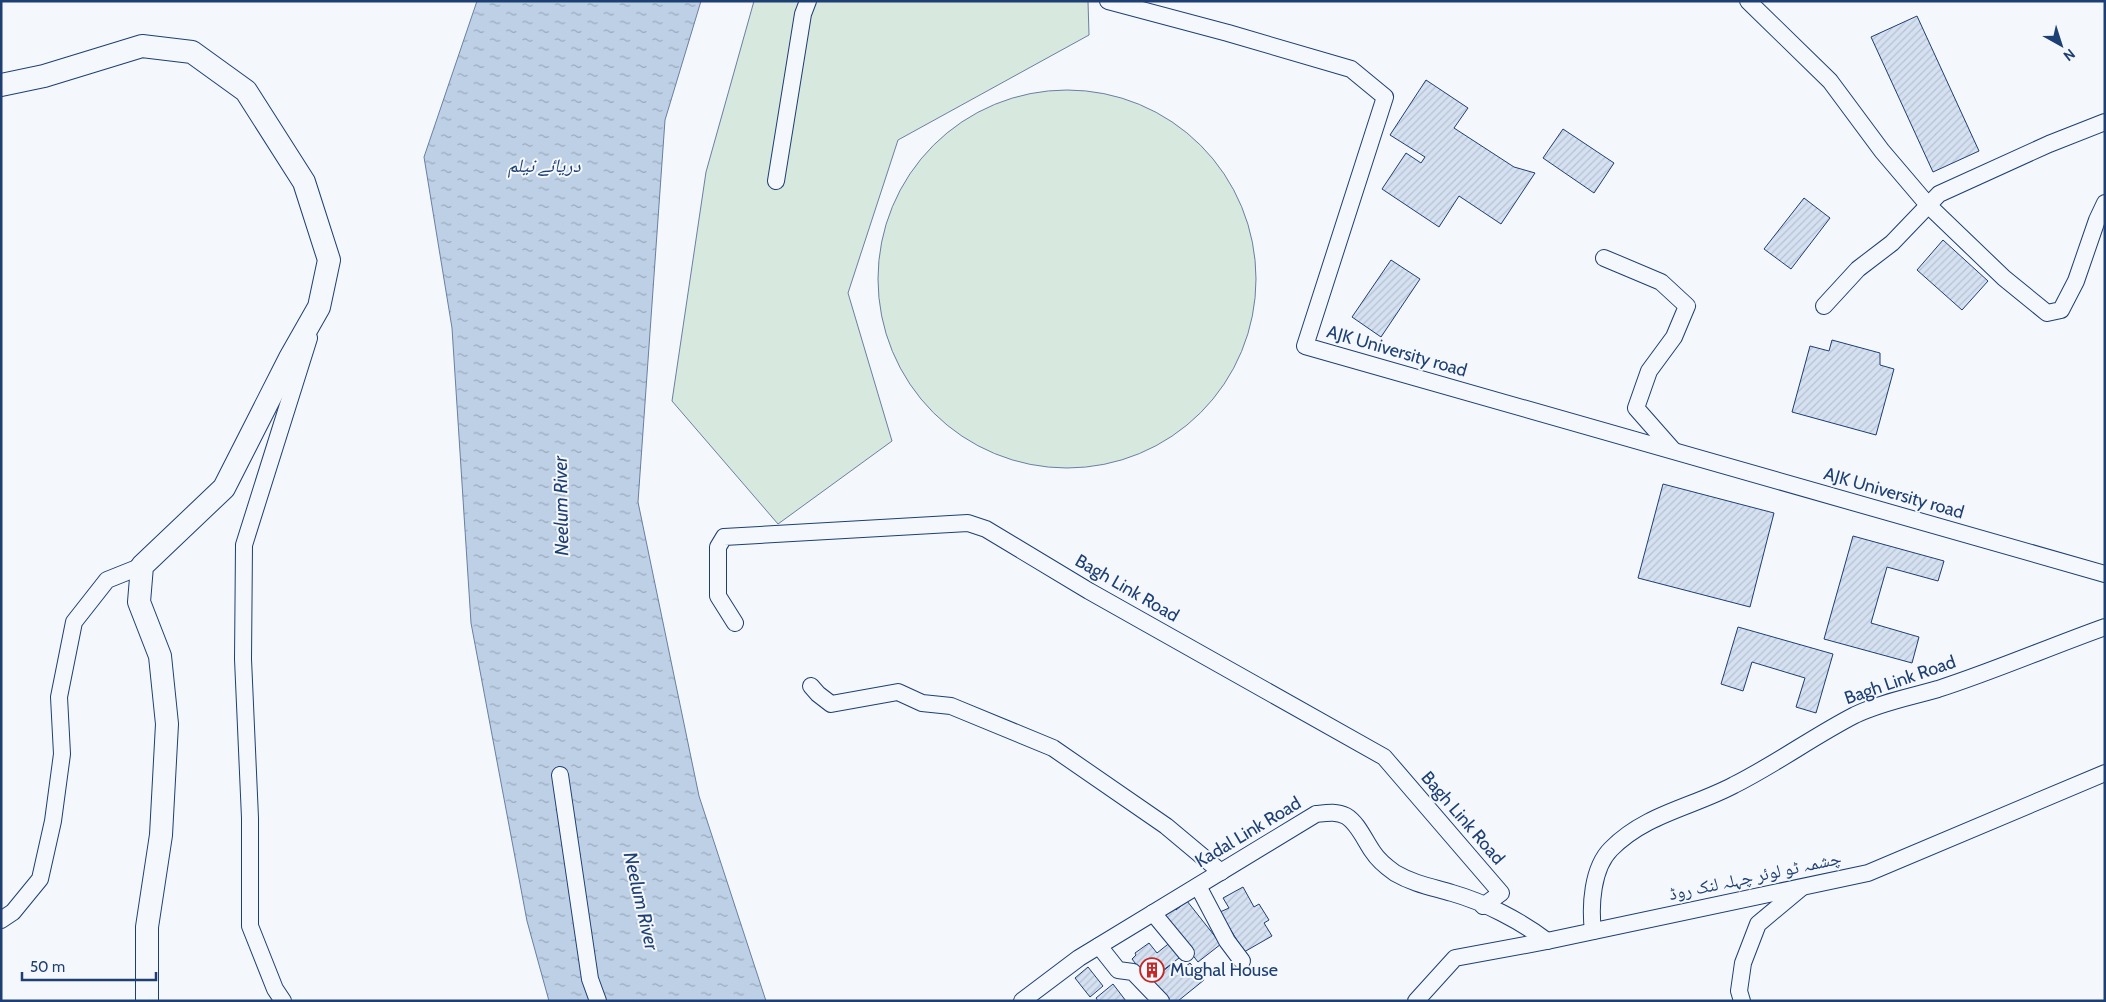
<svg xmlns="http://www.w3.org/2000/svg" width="2106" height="1002" font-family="Cabin,'Noto Naskh Arabic',sans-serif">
  <defs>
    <pattern id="water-ripples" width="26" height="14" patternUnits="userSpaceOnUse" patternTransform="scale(1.25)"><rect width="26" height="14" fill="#bed0e5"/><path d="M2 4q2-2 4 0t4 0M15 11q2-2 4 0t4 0" fill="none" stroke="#9aaabe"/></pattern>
    <pattern id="building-hatch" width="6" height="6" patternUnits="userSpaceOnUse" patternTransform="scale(1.25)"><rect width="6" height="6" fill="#d5e0f0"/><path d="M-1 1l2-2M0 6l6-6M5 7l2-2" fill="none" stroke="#b6c1d1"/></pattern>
  </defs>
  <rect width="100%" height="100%" fill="#f4f7fb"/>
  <g fill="#d7e8df" stroke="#687fa3">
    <polygon points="754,1 1088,1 1089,35 898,140 848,293 892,441 778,524 672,401 706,172"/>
    <circle cx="1067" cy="279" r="189"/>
  </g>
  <polygon fill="url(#water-ripples)" stroke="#687fa3" points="477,1 701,1 665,120 638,502 699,796 766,1001 549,1001 527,921 471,623 452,328 424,157"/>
  <g fill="url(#building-hatch)" stroke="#1d3f73">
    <polygon points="1917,16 1979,151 1933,172 1871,37"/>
    <polygon points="1426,80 1468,108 1454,128 1514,167 1535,173 1501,224 1459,196 1439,227 1382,189 1406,153 1421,163 1425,157 1390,135"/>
    <polygon points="1563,129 1614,163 1594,193 1543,158"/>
    <polygon points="1804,198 1830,218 1791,269 1764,249"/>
    <polygon points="1943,240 1988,281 1962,310 1917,270"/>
    <polygon points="1391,260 1420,279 1381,337 1352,317"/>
    <polygon points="1832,340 1880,353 1880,365 1894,369 1876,435 1792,412 1810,346 1829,351"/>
    <polygon points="1663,484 1774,513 1750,607 1638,578"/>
    <polygon points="1853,536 1944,561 1938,581 1887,567 1871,623 1919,637 1912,663 1824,639"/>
    <polygon points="1738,627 1833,654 1816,713 1796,707 1805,678 1752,662 1743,691 1721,684"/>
    <polygon points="1243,887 1254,907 1259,904 1269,920 1264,923 1272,936 1244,952 1220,912 1229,908 1223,898"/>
    <polygon points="1187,901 1221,944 1198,962 1161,914 1172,905 1176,910"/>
    <polygon points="1172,941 1183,955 1149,981 1132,959 1136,955 1135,953 1149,943 1157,953"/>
    <polygon points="1173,963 1180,971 1190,963 1204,980 1178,1001 1167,1001 1151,981"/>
    <polygon points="1088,967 1103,986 1090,997 1075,978"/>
    <polygon points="1113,984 1126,1001 1098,1001 1096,998"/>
  </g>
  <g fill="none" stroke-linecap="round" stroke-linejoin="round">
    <g stroke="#1d3f73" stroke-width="18">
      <g id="street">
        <polyline points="1108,1 1228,33 1351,69 1385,97 1305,346 2105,574"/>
        <polyline points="1748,1 1830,81 1882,151 1928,205 2004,278 2047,313 2061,310 2076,281 2097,220 2105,203"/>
        <polyline points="776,181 803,14 808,1"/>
        <polyline points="1604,258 1661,282 1687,306 1674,337 1649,371 1636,408 1673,450"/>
        <polyline points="1824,306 1858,269 1892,243 1939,194 2049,144 2105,122"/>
        <polyline points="735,623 718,596 718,547 724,537 968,523 986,529 1089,591 1384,757 1501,893 1483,906"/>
        <polyline points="811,686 818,694 831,704 898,692 922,703 951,706 1053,748 1166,826 1221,872"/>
        <polyline points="560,775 590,979 598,1001"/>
        <polyline points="1198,886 1227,941 1242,961"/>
        <polyline points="1153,913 1186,953"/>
        <polyline points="1,920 13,912 40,879 53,821 62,754 59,697 74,622 107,580 142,566"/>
        <path d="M1593,931c-3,-25 -1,-63 18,-82 34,-35 82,-42 123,-64 42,-21 80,-49 121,-70 27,-13 56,-18 83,-26 56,-18 111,-42 167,-62"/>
        <polyline points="1099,946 1118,970 1133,972 1161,1001"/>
        <polyline points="283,1001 275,989 250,926 250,818 243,659 244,545 309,338"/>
        <path d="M1022,1001l57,-43 237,-144c10,-1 20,-3 30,2 12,7 19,25 27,36 5,8 15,16 22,21 19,11 37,14 57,20 32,9 69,28 95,48"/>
        <polyline points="1416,1001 1455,958 1547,941 1868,873 2105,773"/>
        <polyline points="1742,1001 1739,991 1743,963 1758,924 1801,888"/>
      </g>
    </g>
    <g stroke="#1d3f73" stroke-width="24">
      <polyline id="secondary" points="1,85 44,76 142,46 192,52 246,91 304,182 329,260 319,307 290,358 224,488 142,566 139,602 160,656 167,724 161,835 147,927 147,1001"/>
    </g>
    <use href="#street" stroke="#f4f7fb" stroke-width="16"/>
    <use href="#secondary" stroke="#f4f7fb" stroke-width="22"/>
  </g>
  <defs>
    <g id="building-ring" transform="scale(1.25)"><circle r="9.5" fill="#f4f7fb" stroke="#c62828" stroke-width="1.5"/><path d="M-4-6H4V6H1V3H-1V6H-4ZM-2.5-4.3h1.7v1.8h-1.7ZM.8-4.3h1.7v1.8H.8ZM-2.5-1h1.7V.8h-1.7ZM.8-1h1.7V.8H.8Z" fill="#c62828"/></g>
  </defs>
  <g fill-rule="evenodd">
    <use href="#building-ring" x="1152" y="970"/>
  </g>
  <g text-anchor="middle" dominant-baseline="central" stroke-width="4" stroke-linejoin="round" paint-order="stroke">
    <g font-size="18" fill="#1d3f73" stroke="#f4f7fb">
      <text transform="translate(1397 351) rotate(16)">AJK University road</text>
      <text transform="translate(1894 493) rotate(16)">AJK University road</text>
      <text transform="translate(1127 588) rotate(30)">Bagh Link Road</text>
      <text transform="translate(1900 680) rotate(-19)">Bagh Link Road</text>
      <text transform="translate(1463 818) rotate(49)">Bagh Link Road</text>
      <text transform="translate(1248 832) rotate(-31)">Kadal Link Road</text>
      <text transform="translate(1755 876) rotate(-12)">چشمہ ٹو لوئر چہلہ لنک روڈ</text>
    </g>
    <g font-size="18" fill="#1d3f73" stroke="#f4f7fb" text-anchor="start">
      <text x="1170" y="970">Mughal House</text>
    </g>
    <g font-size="19" font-style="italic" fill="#1d3f73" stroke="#f4f7fb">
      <text x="544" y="165">دریائے نیلم</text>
      <text transform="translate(561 506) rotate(-91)">Neelum River</text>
      <text transform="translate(641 901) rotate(77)">Neelum River</text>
    </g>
  </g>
  <rect width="2106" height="1002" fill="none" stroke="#1d3f73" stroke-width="5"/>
  <g transform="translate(2061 45) rotate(141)" stroke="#f4f7fb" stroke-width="4" paint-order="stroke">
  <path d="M0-4L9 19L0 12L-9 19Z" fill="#1d3f73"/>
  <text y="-8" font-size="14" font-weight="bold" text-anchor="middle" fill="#1d3f73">N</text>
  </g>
  <path d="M22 972v8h134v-8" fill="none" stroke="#1d3f73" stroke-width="2.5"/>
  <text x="30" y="972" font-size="15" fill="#1d3f73" stroke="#f4f7fb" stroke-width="4" paint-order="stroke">50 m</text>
</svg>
